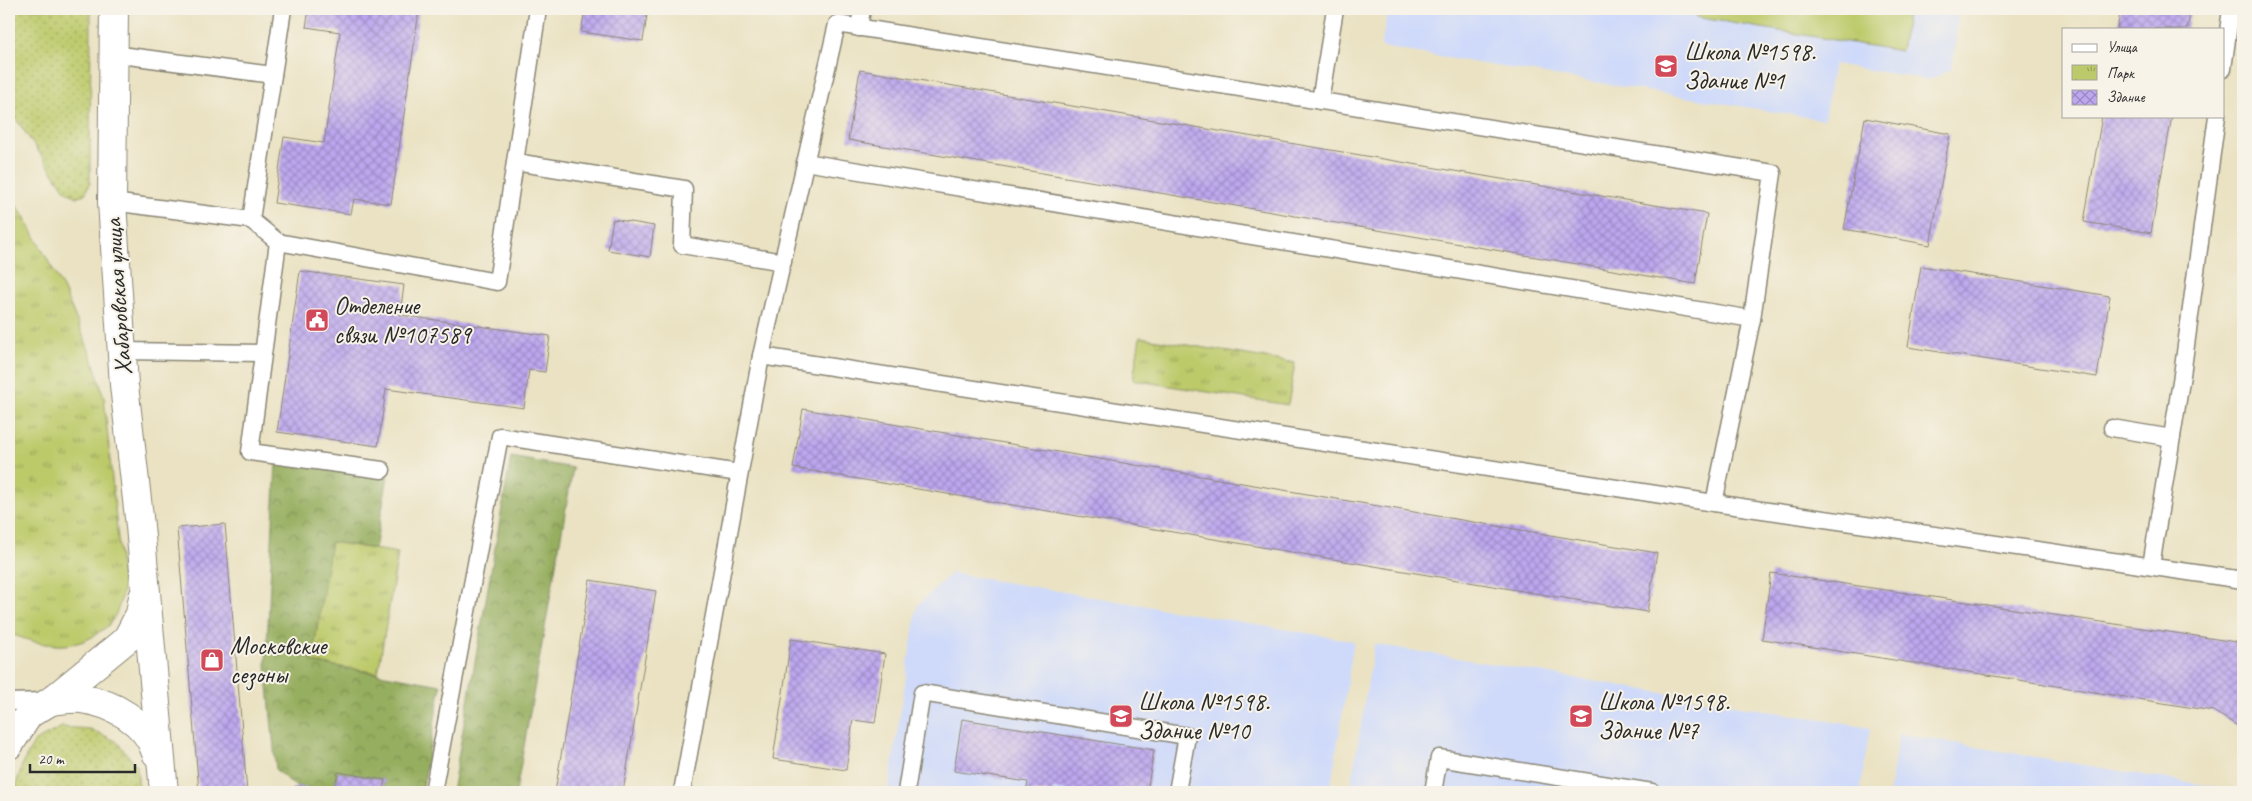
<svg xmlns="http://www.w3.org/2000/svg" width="2252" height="801" font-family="Caveat,sans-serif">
  <defs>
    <pattern id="grass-dots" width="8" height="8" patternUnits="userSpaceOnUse" patternTransform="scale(1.25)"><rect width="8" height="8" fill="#bdca6b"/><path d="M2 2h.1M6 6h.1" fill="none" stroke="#9aa458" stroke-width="1.8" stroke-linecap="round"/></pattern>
    <pattern id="forest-crowns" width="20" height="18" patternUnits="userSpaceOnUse" patternTransform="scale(1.25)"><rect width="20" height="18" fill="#96ae5f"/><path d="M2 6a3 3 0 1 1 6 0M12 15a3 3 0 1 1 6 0" fill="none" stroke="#7b8e4f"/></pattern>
    <pattern id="park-tufts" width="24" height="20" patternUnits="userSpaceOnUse" patternTransform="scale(1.25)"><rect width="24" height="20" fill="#bdca6b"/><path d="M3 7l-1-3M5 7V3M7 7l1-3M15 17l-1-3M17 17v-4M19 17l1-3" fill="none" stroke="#9aa458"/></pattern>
    <pattern id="building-cross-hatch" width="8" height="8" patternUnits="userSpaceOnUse" patternTransform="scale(1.25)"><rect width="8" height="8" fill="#bda7ef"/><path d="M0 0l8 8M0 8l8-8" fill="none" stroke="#9a88c2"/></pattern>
  </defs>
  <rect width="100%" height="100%" fill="#f7f3e8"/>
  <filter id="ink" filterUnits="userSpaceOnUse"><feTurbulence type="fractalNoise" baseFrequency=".02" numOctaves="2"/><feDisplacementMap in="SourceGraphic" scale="10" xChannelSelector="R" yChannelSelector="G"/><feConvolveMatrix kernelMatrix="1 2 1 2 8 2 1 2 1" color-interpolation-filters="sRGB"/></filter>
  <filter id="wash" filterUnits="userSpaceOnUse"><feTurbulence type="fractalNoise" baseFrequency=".0096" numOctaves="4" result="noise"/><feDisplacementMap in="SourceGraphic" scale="20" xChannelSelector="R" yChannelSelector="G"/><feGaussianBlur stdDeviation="1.12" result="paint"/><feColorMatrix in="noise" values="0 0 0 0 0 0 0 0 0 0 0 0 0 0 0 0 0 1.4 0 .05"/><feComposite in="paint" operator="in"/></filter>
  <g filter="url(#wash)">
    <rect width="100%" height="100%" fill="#eae2c2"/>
    <g fill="#cfdafa">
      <polygon points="1388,9 1959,9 1952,69 1929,80 1834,64 1824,120 1381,47"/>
      <polygon points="951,573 1354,641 1330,792 888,792 917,606"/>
      <polygon points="1374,644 1870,728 1860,792 1350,792"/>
      <polygon points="1899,734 2228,789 2230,792 1889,792"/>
    </g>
    <g fill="url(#grass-dots)" stroke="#747a4b">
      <polygon points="9,9 91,9 90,183 85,194 76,197 65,190 9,109"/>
      <polygon points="62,727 90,729 116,741 137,766 139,792 14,792 23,762 35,741"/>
    </g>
    <g fill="url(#forest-crowns)" stroke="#606c45">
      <polygon points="511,457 573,468 516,792 452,792"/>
      <polygon points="276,461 388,476 375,549 332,542 312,662 441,685 422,792 383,792 385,780 338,772 333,792 295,786 276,770 266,665"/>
    </g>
    <g fill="url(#park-tufts)" stroke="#747a4b">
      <path d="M9,196l15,20 40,74 28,67 12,41 19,192c-3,12 -5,24 -13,33 -2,4 -8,7 -12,10 -27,20 -60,12 -89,0z"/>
      <polygon points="1140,337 1295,363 1288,405 1133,380"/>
      <polygon points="331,542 398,553 378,673 312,662"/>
    </g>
    <polygon fill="#bdca6b" stroke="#747a4b" points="1696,9 1908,9 1901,51 1695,17"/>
    <g id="blocks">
      <g fill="url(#building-cross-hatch)">
        <polygon points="309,9 403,9 419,11 391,204 354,199 351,214 274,203 284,137 324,143 340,32 306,27"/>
        <polygon points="585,9 648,9 643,41 581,32"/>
        <polygon points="2121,9 2191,9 2187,29 2117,29"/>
        <polygon points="860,70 1707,214 1695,284 848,140"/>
        <polygon points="2102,116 2172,116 2151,233 2084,222"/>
        <polygon points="1865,118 1950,134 1930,245 1844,229"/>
        <polygon points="613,219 654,226 650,257 608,250"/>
        <polygon points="1921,266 2110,296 2097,377 1908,347"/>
        <polygon points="300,271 404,285 400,315 550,336 545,372 529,370 524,408 386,389 378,446 277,432"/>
        <polygon points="803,409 1657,553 1647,612 793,468"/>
        <polygon points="225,524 247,792 199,792 177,528"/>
        <polygon points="1771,573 2243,643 2243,729 2213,711 1762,639"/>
        <polygon points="590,580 656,591 623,792 555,792"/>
        <polygon points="791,639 885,654 875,723 853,720 846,770 773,759"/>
        <polygon points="962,719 1154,750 1147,792 1074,792 1053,789 1052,792 1026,792 1028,782 954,771"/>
        <polygon points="338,772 385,780 383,792 334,792"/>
        <polygon points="295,786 327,791 327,792 294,792"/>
      </g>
    </g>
  </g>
  <g filter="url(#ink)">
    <use href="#blocks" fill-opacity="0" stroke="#8a8676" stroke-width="1"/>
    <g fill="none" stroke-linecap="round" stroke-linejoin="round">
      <g stroke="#8a8676" stroke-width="19">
        <g id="service">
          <polyline points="283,9 251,220 278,242 250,452 382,470"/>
          <polyline points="859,28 862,9"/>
          <polyline points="113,54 273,75"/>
          <polyline points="2223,69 2231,9"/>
          <polyline points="1320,101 1335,9"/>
          <polyline points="515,162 684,189 682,245 783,262"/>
          <polyline points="805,162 1752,319"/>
          <polyline points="112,202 251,220"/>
          <polyline points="278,242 497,282 538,9"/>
          <polyline points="122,351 262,353"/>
          <polyline points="761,356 1714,503 2243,580"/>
          <polyline points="2112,428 2172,438"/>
          <polyline points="2151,566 2182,375 2217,116"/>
          <polyline points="9,702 44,701"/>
          <polyline points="433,792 500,436 739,473"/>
          <polyline points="682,792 761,356 837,24 1773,173 1752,319 1714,503"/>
          <polyline points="906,792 922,693 1187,736 1177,792"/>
          <polyline points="1433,792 1439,758 1652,792"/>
        </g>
      </g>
      <g stroke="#8a8676" stroke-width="30">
        <g id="secondary">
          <polyline points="114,9 112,202 124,385 140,526 164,792"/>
          <path d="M51,701c10,-1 21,-3 31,-2 31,4 65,23 74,54"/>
          <polyline points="9,745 29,714 51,701 127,639 140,614 143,597"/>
        </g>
      </g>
      <use href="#service" stroke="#fff" stroke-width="16"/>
      <use href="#secondary" stroke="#fff" stroke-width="28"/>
    </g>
  </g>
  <defs>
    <g id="school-square" transform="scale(1.25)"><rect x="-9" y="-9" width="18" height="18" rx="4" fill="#d1495b" stroke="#f7f3e8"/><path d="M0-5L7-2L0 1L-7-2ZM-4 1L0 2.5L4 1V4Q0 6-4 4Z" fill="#fff"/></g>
    <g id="civic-square" transform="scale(1.25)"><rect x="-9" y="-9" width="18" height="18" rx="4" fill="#d1495b" stroke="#f7f3e8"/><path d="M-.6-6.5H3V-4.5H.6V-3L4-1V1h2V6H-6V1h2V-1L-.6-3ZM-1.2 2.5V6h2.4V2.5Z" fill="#fff"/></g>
    <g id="shop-square" transform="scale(1.25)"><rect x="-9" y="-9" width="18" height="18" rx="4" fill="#d1495b" stroke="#f7f3e8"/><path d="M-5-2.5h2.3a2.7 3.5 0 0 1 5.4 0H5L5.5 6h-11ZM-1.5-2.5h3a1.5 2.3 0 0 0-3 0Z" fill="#fff"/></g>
  </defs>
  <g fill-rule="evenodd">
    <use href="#school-square" x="1666" y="66"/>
    <use href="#civic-square" x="317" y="320"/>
    <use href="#shop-square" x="212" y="660"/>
    <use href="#school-square" x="1121" y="716"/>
    <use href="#school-square" x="1581" y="716"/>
  </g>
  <g text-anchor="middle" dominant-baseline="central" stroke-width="4" stroke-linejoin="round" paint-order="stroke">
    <g font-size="25" fill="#2b2b2b" stroke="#f7f3e8" text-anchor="start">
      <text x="1684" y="52">Школа №1598.<tspan x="1684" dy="29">Здание №1</tspan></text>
      <text x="334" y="306">Отделение<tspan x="334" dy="29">связи №107589</tspan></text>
      <text x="230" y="646">Московские<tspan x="230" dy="29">сезоны</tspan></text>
      <text x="1138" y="702">Школа №1598.<tspan x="1138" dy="29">Здание №10</tspan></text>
      <text x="1598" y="702">Школа №1598.<tspan x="1598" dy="29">Здание №7</tspan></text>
    </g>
    <g font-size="25" fill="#2b2b2b" stroke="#f7f3e8">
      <text transform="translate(118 297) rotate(-94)">Хабаровская улица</text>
    </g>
  </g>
  <rect width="2252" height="801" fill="none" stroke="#f7f3e8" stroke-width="30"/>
  <rect x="2062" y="28" width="162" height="90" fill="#f7f3e8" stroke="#a5a39c"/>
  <rect x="2072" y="44" width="25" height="8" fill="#ffffff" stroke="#a5a39c"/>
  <text x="2107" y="52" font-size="15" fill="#2b2b2b">Улица</text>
  <rect x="2072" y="65" width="25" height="15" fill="url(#park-tufts)" stroke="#a5a39c"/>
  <text x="2107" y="78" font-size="15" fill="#2b2b2b">Парк</text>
  <rect x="2072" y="90" width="25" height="15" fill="url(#building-cross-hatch)" stroke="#a5a39c"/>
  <text x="2107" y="102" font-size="15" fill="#2b2b2b">Здание</text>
  <path d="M30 764v8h105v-8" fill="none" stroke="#2b2b2b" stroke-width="2.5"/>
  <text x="38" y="764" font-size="15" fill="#2b2b2b" stroke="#f7f3e8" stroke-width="4" paint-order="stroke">20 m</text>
</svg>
